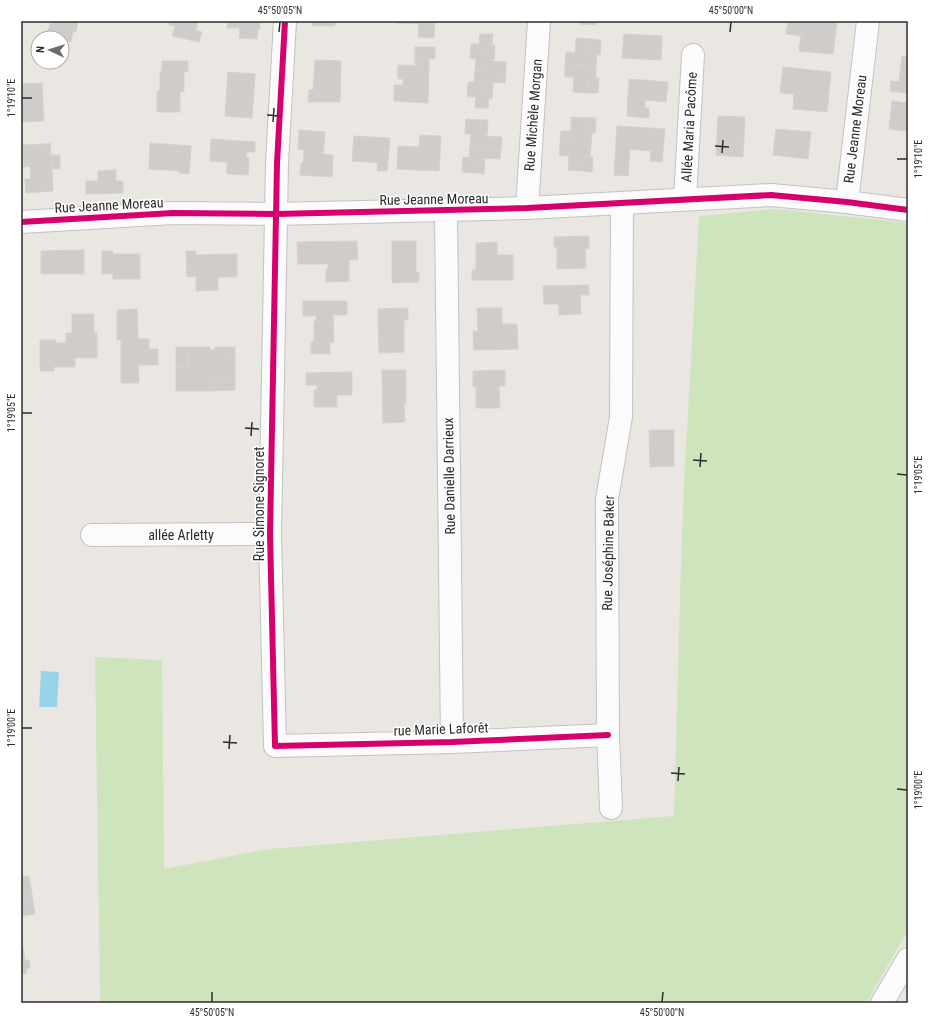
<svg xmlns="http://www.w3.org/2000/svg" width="929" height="1024" font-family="'Roboto Condensed',sans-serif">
  <rect width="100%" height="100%" fill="#eae6e2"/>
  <polygon fill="#cde4bc" points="775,209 908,223 908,930 866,1003 100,1003 95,657 162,660 164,869 269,849 674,816 681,563 684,484 699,216"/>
  <polygon fill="#98d4e9" points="41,671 59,672 57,707 39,707"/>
  <g fill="#cfccc9" stroke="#d5d2ce">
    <polygon points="53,21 78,21 76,32 73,31 71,42 62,40 62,38 47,37 50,23 53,24"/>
    <polygon points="170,21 198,21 196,30 202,32 199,42 172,36 175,26 169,25"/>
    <polygon points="228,21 260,21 260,29 258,29 257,39 239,38 240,28 227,28"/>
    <polygon points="313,21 327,21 326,26 312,26"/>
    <polygon points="327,21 335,21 335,26 326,26"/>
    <polygon points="396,21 435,21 434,38 418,37 419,24 396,23"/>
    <polygon points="580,21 596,21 596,25 580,24"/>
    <polygon points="788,21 837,21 833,54 799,51 801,36 786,34"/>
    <polygon points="480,34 493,34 492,45 486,45 485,59 491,59 491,61 506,62 506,73 475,71 476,59 470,58 471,44 479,44"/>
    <polygon points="624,34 662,36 661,60 622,58"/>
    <polygon points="576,38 592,39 591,54 597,54 596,66 565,64 566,52 575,53"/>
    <polygon points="592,39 601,40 600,55 591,54"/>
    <polygon points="486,45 495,45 494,60 485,59"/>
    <polygon points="415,47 435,47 435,59 415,58"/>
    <polygon points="902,56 908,57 908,93 890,91 891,81 899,82"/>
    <polygon points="415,58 429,59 429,66 415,66"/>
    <polygon points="315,60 341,61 340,102 308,102 309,90 313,90"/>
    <polygon points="162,61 188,61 188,72 184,72 184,92 180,92 180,112 157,112 157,91 160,91 160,71 162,72"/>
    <polygon points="565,64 596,66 596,79 589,78 588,93 573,92 574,77 565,77"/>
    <polygon points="398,65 429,66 428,103 394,101 394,85 403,85 403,79 398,79"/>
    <polygon points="783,67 831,72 827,112 793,109 794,94 780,93"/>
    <polygon points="475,71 506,73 505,83 490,82 490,84 484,83 483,97 489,98 488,108 475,108 476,97 467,97 468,82 474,82"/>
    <polygon points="228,72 255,74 252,118 225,116"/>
    <polygon points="589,78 599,78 598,93 588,93"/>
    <polygon points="629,79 668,82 666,102 645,100 645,108 649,108 649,118 627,116"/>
    <polygon points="42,83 44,121 21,122 21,84"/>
    <polygon points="484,83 493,83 492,99 483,97"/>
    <polygon points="892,101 908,103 908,131 889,129"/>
    <polygon points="718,116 745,117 743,157 716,155"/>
    <polygon points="571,117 587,118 586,132 592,133 591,145 560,143 561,131 571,131"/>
    <polygon points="587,118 596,118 595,133 586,132"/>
    <polygon points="466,119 481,120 480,134 487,135 486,136 502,137 501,148 470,146 471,134 465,134"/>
    <polygon points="481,120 488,120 487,135 480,134"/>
    <polygon points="617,126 665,129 662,162 650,161 651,151 630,149 628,176 614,175"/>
    <polygon points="776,129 811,132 808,159 773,155"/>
    <polygon points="299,130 325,132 323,154 333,155 332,177 300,175 301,163 303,163 304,150 298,149"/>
    <polygon points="420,135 441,136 439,171 397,169 398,146 419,147"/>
    <polygon points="354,136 390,138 387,171 377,171 378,163 352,161"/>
    <polygon points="211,139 255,142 255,152 247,152 246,157 249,158 248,175 227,174 227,162 210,161"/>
    <polygon points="50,143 51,153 46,154 46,144"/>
    <polygon points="150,143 191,146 189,174 179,173 180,171 149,169"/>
    <polygon points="560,143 591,145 590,157 584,157 583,171 568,170 569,156 559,155"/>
    <polygon points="46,144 46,154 51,153 53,191 26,193 25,179 31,179 30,166 24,167 23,145"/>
    <polygon points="470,146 501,148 500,159 485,158 485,159 479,159 478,173 462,172 463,157 469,158"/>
    <polygon points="51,155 60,155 60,169 52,169"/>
    <polygon points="584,157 593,157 592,172 583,171"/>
    <polygon points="479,159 485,159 484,174 478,173"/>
    <polygon points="116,170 116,181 123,181 123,193 86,194 86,181 98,181 98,171"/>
    <polygon points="589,236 589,249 585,249 586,268 557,269 557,247 554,247 554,237"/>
    <polygon points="357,241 358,259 349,260 349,281 326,282 326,269 328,269 328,264 298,264 297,242"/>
    <polygon points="392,241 416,241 416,272 419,272 419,282 392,283"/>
    <polygon points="497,242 497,255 513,255 513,280 472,280 472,270 476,270 476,243"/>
    <polygon points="84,250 84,274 41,274 41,251"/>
    <polygon points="102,251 113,251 113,254 140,254 140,279 113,279 113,274 102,274"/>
    <polygon points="186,251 196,251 196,255 237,254 237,277 218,277 218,290 196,291 196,276 187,277"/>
    <polygon points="589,285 589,295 580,295 581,314 559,315 559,304 544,304 543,286"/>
    <polygon points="303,301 347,301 347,315 333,315 334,342 330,343 330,354 311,354 311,342 314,341 314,321 316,321 316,316 303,316"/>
    <polygon points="408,308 408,320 404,320 404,352 379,353 378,309"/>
    <polygon points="477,308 502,308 502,324 517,324 518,349 474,350 473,331 478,331"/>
    <polygon points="137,309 138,339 149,339 149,349 158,349 158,365 138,365 139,383 121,383 121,340 117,340 117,310"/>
    <polygon points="72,314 94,314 94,333 97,333 97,358 75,358 75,367 54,367 54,371 40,371 40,340 56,340 56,343 66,343 66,333 72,333"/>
    <rect x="176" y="347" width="12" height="20"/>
    <polygon points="188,347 210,347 210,350 215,350 215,347 224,347 224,355 235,355 235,378 210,378 210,391 176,391 176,367 188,367"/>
    <rect x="224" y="347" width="11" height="8"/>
    <polygon points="382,370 406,370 406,403 404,403 405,422 383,423"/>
    <polygon points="505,370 505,386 499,386 500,408 476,408 476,387 473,387 473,371"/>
    <polygon points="352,372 352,395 337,395 337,407 314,407 314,390 317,390 317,385 306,385 306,373"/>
    <polygon points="210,378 235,378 235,390 210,391"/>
    <polygon points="649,430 674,430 674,466 650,467"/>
    <polygon points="29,876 33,901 21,903 21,877"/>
    <polygon points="33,901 35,914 21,916 21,903"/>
    <polygon points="21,935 25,960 29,960 30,968 26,969 27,973 21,975"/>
  </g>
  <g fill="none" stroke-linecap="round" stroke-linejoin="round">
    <g stroke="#c3c2c3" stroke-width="24">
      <g id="minor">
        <polyline points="285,21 277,163 270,534 275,746 452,742 608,735"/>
        <polyline points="685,199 693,55"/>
        <polyline points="847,202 868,21"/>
        <polyline points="527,208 539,21"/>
        <polyline points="446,211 452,742"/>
        <polyline points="21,222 173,213 276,214 527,208 771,195 847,202 908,210"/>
        <polyline points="92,535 270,534"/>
        <polyline points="611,808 608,735 607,499 621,417 622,203"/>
      </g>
    </g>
    <g stroke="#c3c2c3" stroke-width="24">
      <polyline id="tertiary" points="882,1003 908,959"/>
    </g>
    <use href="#minor" stroke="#fcfbfb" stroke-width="22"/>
    <use href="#tertiary" stroke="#fcfbfb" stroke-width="22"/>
    <g stroke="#fff" stroke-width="8">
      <g id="cycleway">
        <polyline points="285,21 277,163 270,534 275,746 452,742 608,735"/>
        <polyline points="21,222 173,213 276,214 527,208 771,195 847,202 908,210"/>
      </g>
    </g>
    <use href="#cycleway" stroke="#d6006c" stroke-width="6"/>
  </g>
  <path fill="none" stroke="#2c2c2c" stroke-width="1.5" d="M279,32l1,-10M730,32l1,-10M22,98h10M267,115l14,1M273,122l1,-14M715,146l14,1M722,153l1,-13M897,159h10M22,413h10M245,428l14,1M251,436l1,-14M693,460l14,1M700,467l1,-14M897,474l10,1M22,728h10M223,742l14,1M229,749l1,-14M671,773l14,1M678,781l1,-14M897,789l10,1M212,1002v-10M662,1002l1,-10"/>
  <g text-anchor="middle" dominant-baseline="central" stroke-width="3" stroke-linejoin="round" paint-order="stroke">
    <g font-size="14" fill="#2c2c2c" stroke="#fff">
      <text transform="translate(533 115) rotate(-86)">Rue Michèle Morgan</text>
      <text transform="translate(689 127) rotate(-87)">Allée Maria Pacôme</text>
      <text transform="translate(855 129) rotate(-83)">Rue Jeanne Moreau</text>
      <text transform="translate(434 199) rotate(-1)">Rue Jeanne Moreau</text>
      <text transform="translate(109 205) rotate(-3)">Rue Jeanne Moreau</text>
      <text transform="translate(449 476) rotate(-91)">Rue Danielle Darrieux</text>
      <text transform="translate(259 504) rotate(-90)">Rue Simone Signoret</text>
      <text x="181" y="535">allée Arletty</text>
      <text transform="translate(608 553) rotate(-89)">Rue Joséphine Baker</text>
      <text transform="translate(441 729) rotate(-2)">rue Marie Laforêt</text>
    </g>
  </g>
  <rect width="929" height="1024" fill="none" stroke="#ffffff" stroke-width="44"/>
  <g transform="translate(50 50) rotate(274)"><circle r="19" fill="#ffffff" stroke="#ababab"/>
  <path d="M0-3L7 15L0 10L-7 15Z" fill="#6e6d6c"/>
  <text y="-6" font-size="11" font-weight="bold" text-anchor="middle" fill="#2c2c2c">N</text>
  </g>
  <rect x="22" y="22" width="885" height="980" fill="none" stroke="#2c2c2c" stroke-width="1.5"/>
  <g font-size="10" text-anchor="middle" fill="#2c2c2c">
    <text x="280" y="14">45°50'05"N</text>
    <text x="731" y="14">45°50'00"N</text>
    <text transform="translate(11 98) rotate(-90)" y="4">1°19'10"E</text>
    <text transform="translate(918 159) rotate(-90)" y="4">1°19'10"E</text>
    <text transform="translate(11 413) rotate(-90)" y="4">1°19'05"E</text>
    <text transform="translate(918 475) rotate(-90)" y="4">1°19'05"E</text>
    <text transform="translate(11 728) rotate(-90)" y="4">1°19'00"E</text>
    <text transform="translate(918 790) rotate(-90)" y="4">1°19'00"E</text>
    <text x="212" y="1016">45°50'05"N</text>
    <text x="662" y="1016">45°50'00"N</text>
  </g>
</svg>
